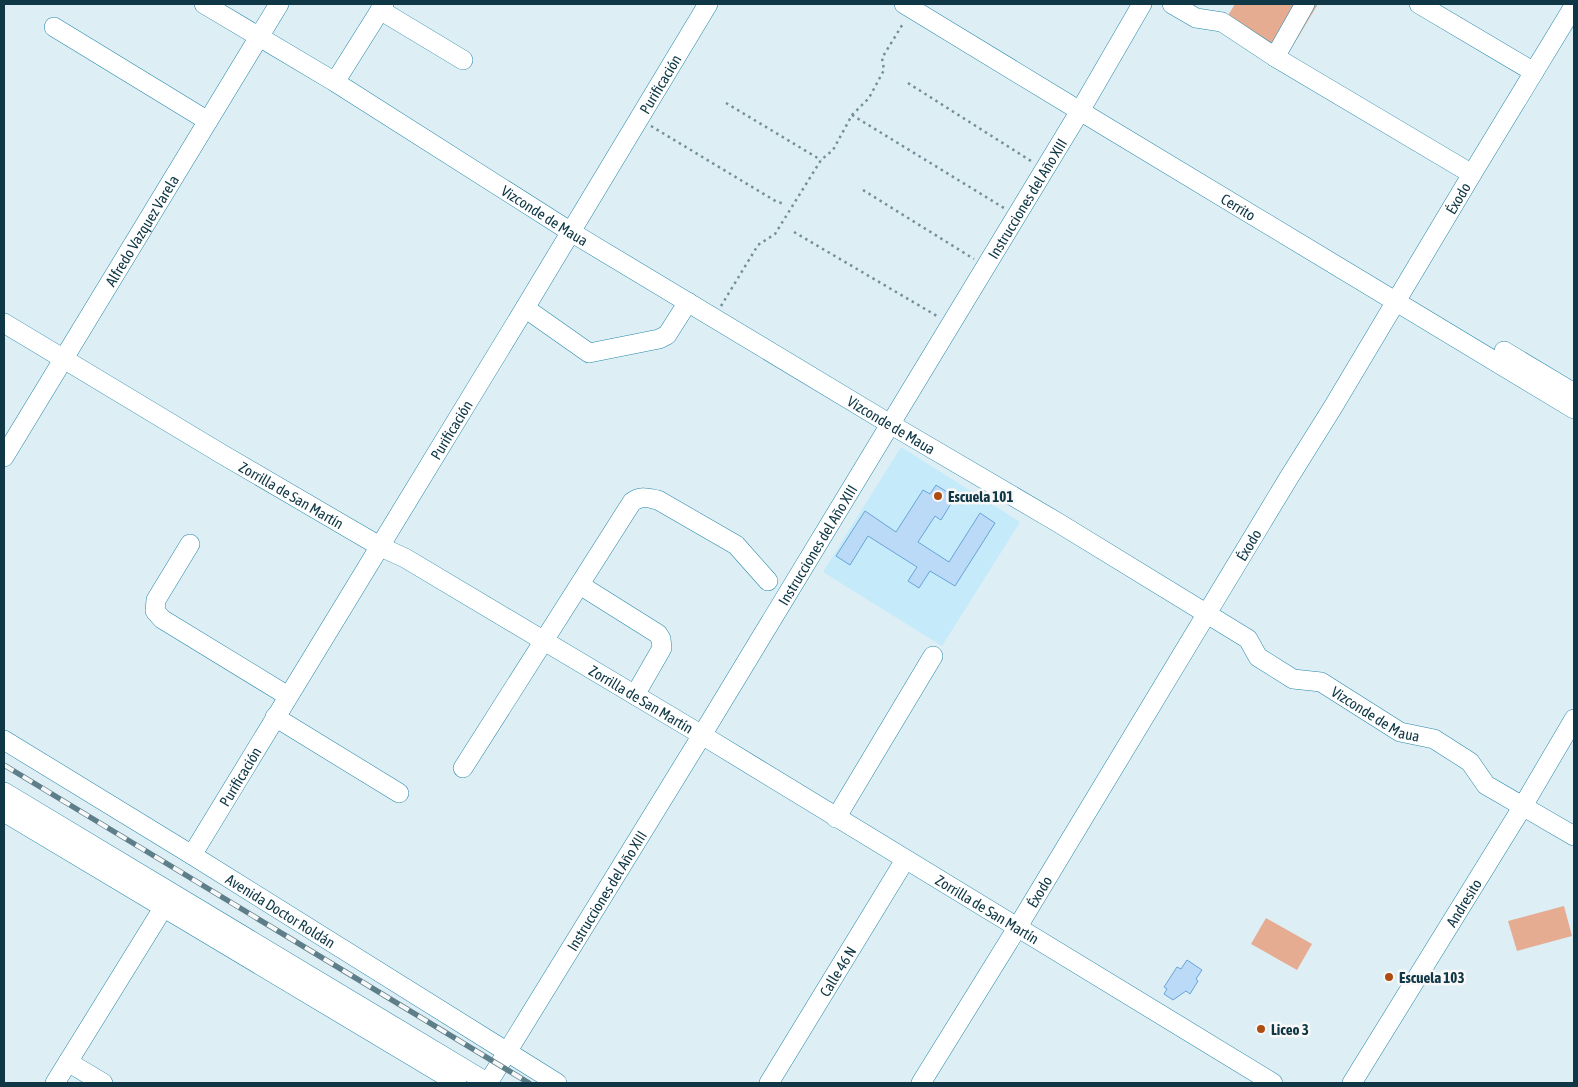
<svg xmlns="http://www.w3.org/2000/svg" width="1578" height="1087" font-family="'Asap Condensed',sans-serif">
  <rect width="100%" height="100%" fill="#ddeef5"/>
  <polygon fill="#c5eafa" points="901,447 1020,522 942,646 823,572"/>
  <g fill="#e5ac92">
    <polygon points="1235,4 1318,4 1288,54 1227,17"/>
    <polygon points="1564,906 1572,936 1517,951 1508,921"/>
    <polygon points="1266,918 1312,944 1297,970 1251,944"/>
  </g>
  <g fill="#badaf7" stroke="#67a4d8">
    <polygon points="936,485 955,497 941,520 935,516 918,542 949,562 980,513 995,523 955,586 930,571 919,588 908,581 917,567 868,536 850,565 836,556 865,511 896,532 923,490 930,494"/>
    <polygon points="1187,960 1202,970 1196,979 1198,981 1190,994 1186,991 1173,1000 1164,994 1167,989 1164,987 1177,967 1181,969"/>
  </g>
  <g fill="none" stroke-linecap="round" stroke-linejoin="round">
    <g stroke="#2588a9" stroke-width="20">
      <g id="minor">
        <path id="s1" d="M204,4l131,78 236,150 319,192 167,98 191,117 10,18 35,22 28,3 79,50 34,7 36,23 16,23 88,51"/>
        <path id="s2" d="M904,4l176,107 494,298"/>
        <polyline points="1172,4 1196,18 1222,22 1275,57 1472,174"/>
        <polyline points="1419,4 1534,72"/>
        <polyline points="380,10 463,60"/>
        <polyline points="54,27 208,121"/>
        <polyline points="1275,57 1305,4"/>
        <polyline points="335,82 384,4"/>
        <polyline points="525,308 589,353 659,339 667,335 688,302"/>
        <path id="s3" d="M4,323l216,130 161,94 24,11 297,177 571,348"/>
        <polyline points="1504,351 1574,393"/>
        <path id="s4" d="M4,457l275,-453"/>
        <polyline points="190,544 156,600 155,611 162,619 288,696"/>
        <polyline points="580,585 658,634 661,639 662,648 635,695"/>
        <polyline points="275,717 399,793"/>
        <path id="s5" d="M4,740l188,115 365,228"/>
        <path d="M463,768c56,-89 113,-177 169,-266 9,-7 16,-4 26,-2l78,45 32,36"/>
        <polyline points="4,792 488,1083"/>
        <polyline points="4,812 457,1083"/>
        <polyline points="836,818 933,656"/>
        <path id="s6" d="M192,855l333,-547 183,-304"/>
        <polyline points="68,1062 103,1083"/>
        <polyline points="55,1083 170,897"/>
        <path id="s7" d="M488,1083l214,-348 378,-624 62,-107"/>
        <path id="s8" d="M769,1083l136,-223"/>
        <path id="s9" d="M921,1083l96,-155 271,-449 45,-72 139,-233 102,-168"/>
        <path id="s10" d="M1352,1083l171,-277 51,-87"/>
      </g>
    </g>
    <g stroke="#73909a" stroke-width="2.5" stroke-dasharray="2.5 4" stroke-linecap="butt">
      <polyline points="908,83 1031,161"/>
      <polyline points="726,103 821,160"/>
      <polyline points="852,115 1004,208"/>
      <polyline points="651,126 777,202 782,203"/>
      <polyline points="863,190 974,259"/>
      <polyline points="794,232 937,316"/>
      <polyline points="721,306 758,245 775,234 821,160 833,150 852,115 869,98 884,70 882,58 904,22"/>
    </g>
    <use href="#minor" stroke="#fff" stroke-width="19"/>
    <g stroke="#5e7e89" stroke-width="5.5">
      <polyline id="rail" points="4,765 529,1083"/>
    </g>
    <use href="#rail" stroke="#f8f8f8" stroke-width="4" stroke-dasharray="11" stroke-linecap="butt"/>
  </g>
  <g fill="#af4c12" stroke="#f8f8f8" stroke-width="2">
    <circle cx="938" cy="496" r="5"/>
    <circle cx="1389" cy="977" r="5"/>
    <circle cx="1261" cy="1029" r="5"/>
  </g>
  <g text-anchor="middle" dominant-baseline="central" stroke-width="5" stroke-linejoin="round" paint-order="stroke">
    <g font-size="15" fill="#0f3745" stroke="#f8f8f8">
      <text stroke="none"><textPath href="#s6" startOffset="902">Purificación</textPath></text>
      <text stroke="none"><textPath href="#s7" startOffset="1036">Instrucciones del Año XIII</textPath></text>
      <text stroke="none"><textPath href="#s9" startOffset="1035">Éxodo</textPath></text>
      <text stroke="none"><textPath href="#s2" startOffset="391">Cerrito</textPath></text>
      <text stroke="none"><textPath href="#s1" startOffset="401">Vizconde de Maua</textPath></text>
      <text stroke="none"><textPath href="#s4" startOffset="265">Alfredo Vazquez Varela</textPath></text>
      <text stroke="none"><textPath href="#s1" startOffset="806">Vizconde de Maua</textPath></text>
      <text stroke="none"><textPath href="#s6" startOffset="498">Purificación</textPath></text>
      <text stroke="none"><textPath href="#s3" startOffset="335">Zorrilla de San Martín</textPath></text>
      <text stroke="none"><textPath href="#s7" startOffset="631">Instrucciones del Año XIII</textPath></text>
      <text stroke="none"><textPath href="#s9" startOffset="630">Éxodo</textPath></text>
      <text stroke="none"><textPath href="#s3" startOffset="740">Zorrilla de San Martín</textPath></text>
      <text stroke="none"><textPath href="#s1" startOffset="1376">Vizconde de Maua</textPath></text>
      <text stroke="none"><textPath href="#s6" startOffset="92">Purificación</textPath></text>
      <text stroke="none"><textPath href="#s7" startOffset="226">Instrucciones del Año XIII</textPath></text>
      <text stroke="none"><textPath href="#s9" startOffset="225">Éxodo</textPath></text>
      <text stroke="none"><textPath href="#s10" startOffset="212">Andresito</textPath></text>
      <text stroke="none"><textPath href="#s3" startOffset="1145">Zorrilla de San Martín</textPath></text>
      <text stroke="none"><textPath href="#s5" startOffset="325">Avenida Doctor Roldán</textPath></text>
      <text stroke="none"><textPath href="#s8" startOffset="131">Calle 46 N</textPath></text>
    </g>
    <g font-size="15" font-weight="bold" fill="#0f3745" stroke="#f8f8f8" text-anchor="start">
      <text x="948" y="496">Escuela 101</text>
      <text x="1399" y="977">Escuela 103</text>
      <text x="1271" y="1029">Liceo 3</text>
    </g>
  </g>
  <rect width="1578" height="1087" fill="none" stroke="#0f3745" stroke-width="10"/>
</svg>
